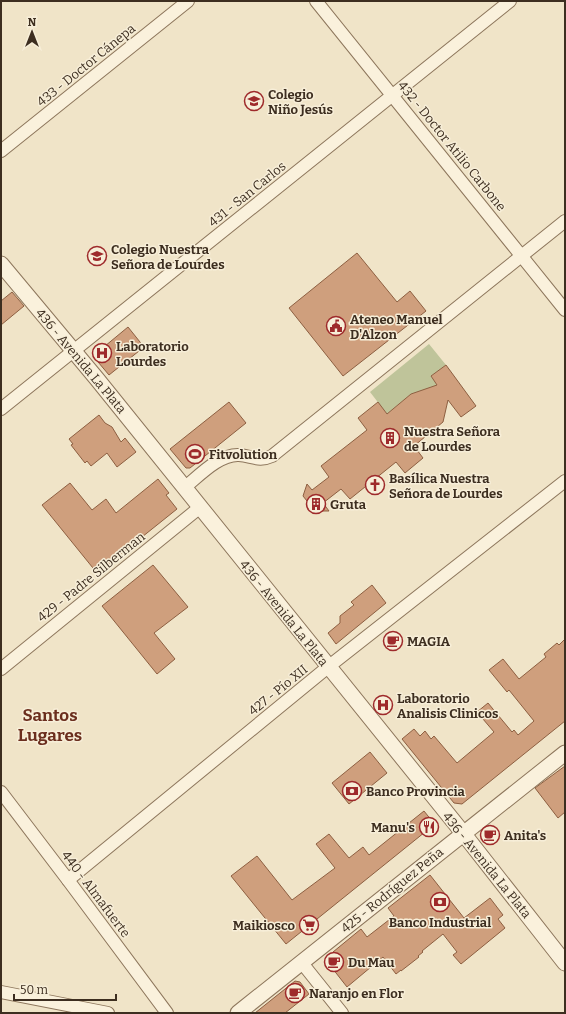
<svg xmlns="http://www.w3.org/2000/svg" width="566" height="1014" font-family="Bitter,serif">
  <rect width="100%" height="100%" fill="#f0e4c8"/>
  <polygon fill="#bfc49a" points="429,344 446,365 431,376 439,388 424,390 411,394 387,414 370,392"/>
  <g fill="#cf9f7d" stroke="#8d5f41">
    <polygon points="357,253 397,302 410,291 426,311 343,376 289,308"/>
    <polygon points="12,292 24,306 1,325 1,301"/>
    <polygon points="128,327 144,347 109,375 93,356"/>
    <polygon points="446,365 476,406 461,417 448,400 443,422 414,446 423,458 405,473 396,462 350,499 341,489 323,503 329,511 315,511 303,496 307,484 312,490 329,477 321,466 367,430 358,418 378,402 387,414 411,394 437,385 431,376"/>
    <polygon points="229,402 246,423 190,468 186,468 170,449"/>
    <polygon points="99,415 105,423 112,427 121,442 125,438 136,452 117,467 107,453 91,466 87,461 85,463 71,445 73,444 69,439"/>
    <polygon points="158,479 169,493 166,495 177,509 97,573 42,505 70,483 92,510 106,499 116,513"/>
    <polygon points="153,565 188,607 154,633 175,659 157,674 102,606"/>
    <polygon points="372,585 386,603 336,644 328,633 340,623 340,616 354,605 351,602"/>
    <polygon points="565,639 565,721 462,804 454,803 402,739 414,729 420,736 425,731 431,739 434,736 457,763 494,732 477,712 488,703 512,732 514,730 518,735 534,721 509,690 507,692 489,670 503,659 519,679 546,657 544,654 557,643 559,645"/>
    <polygon points="370,752 387,773 349,804 332,783"/>
    <polygon points="565,766 565,812 558,818 535,788"/>
    <polygon points="424,811 432,821 430,828 286,944 231,876 257,856 292,900 335,868 316,844 329,834 349,858 363,847 369,855"/>
    <polygon points="430,875 464,918 490,898 503,915 498,919 505,928 461,964 453,955 457,952 443,934 422,951 423,952 418,956 419,957 401,971 401,970 396,974 383,957 347,987 329,964 329,958 335,954 333,952 361,929 367,937 394,916 388,908"/>
    <polygon points="295,981 300,982 309,994 285,1013 255,1013"/>
  </g>
  <g fill="none" stroke-linecap="round" stroke-linejoin="round">
    <g stroke="#8d765c" stroke-width="14">
      <g id="minor">
        <polyline points="316,1 565,310"/>
        <polyline points="1,151 188,1"/>
        <polyline points="1,409 510,1"/>
        <path d="M184,488c15,-12 35,-34 55,-33 13,1 20,7 33,1l293,-235"/>
        <polyline points="1,669 199,508"/>
        <polyline points="1,792 68,880 167,1013"/>
        <polyline points="68,880 328,667 565,481"/>
        <polyline points="302,963 342,1013"/>
        <polyline points="1,992 108,1013"/>
      </g>
    </g>
    <g stroke="#8d765c" stroke-width="17">
      <g id="tertiary">
        <polyline points="1,264 97,379 463,833 565,963"/>
        <polyline points="238,1013 565,753"/>
      </g>
    </g>
    <use href="#minor" stroke="#faf1dc" stroke-width="12"/>
    <use href="#tertiary" stroke="#faf1dc" stroke-width="15"/>
  </g>
  <defs>
    <g id="school-ring" transform="scale(1)"><circle r="9.5" fill="#f7eed8" stroke="#9e2a2b" stroke-width="1.5"/><path d="M0-5L7-2L0 1L-7-2ZM-4 1L0 2.5L4 1V4Q0 6-4 4Z" fill="#9e2a2b"/></g>
    <g id="civic-ring" transform="scale(1)"><circle r="9.5" fill="#f7eed8" stroke="#9e2a2b" stroke-width="1.5"/><path d="M-.6-6.5H3V-4.5H.6V-3L4-1V1h2V6H-6V1h2V-1L-.6-3ZM-1.2 2.5V6h2.4V2.5Z" fill="#9e2a2b"/></g>
    <g id="hospital-ring" transform="scale(1)"><circle r="9.5" fill="#f7eed8" stroke="#9e2a2b" stroke-width="1.5"/><path d="M-5-5h3v3.5h4V-5h3V5h-3V1.5h-4V5h-3Z" fill="#9e2a2b"/></g>
    <g id="building-ring" transform="scale(1)"><circle r="9.5" fill="#f7eed8" stroke="#9e2a2b" stroke-width="1.5"/><path d="M-4-6H4V6H1V3H-1V6H-4ZM-2.5-4.3h1.7v1.8h-1.7ZM.8-4.3h1.7v1.8H.8ZM-2.5-1h1.7V.8h-1.7ZM.8-1h1.7V.8H.8Z" fill="#9e2a2b"/></g>
    <g id="stadium-ring" transform="scale(1)"><circle r="9.5" fill="#f7eed8" stroke="#9e2a2b" stroke-width="1.5"/><path d="M0-5a6.5 5 0 1 0 0 10a6.5 5 0 1 0 0-10ZM-3.5-1.8h7v3.6h-7Z" fill="#9e2a2b"/></g>
    <g id="church-ring" transform="scale(1)"><circle r="9.5" fill="#f7eed8" stroke="#9e2a2b" stroke-width="1.5"/><path d="M-1.2-6h2.4v3.5h3.3v2.4h-3.3V6h-2.4V-.1h-3.3v-2.4h3.3Z" fill="#9e2a2b"/></g>
    <g id="cafe-ring" transform="scale(1)"><circle r="9.5" fill="#f7eed8" stroke="#9e2a2b" stroke-width="1.5"/><path d="M-5.5-4.5H6V0H3Q3 3.5 0 3.5H-2.5Q-5.5 3.5-5.5 0ZM3-3.2v2h1.7v-2ZM-6 4.5H4V6H-6Z" fill="#9e2a2b"/></g>
    <g id="bank-ring" transform="scale(1)"><circle r="9.5" fill="#f7eed8" stroke="#9e2a2b" stroke-width="1.5"/><path d="M-6-4H6V4H-6ZM0-2.3a2.3 2.3 0 1 0 0 4.6a2.3 2.3 0 1 0 0-4.6Z" fill="#9e2a2b"/></g>
    <g id="restaurant-ring" transform="scale(1)"><circle r="9.5" fill="#f7eed8" stroke="#9e2a2b" stroke-width="1.5"/><path d="M-5-6h1v4h1v-4h1v4h1v-4h1v5L-1.5 .5V6h-2V.5L-5-1ZM5-6V6H3V1.5H1.5Q1.5-4 5-6Z" fill="#9e2a2b"/></g>
    <g id="supermarket-ring" transform="scale(1)"><circle r="9.5" fill="#f7eed8" stroke="#9e2a2b" stroke-width="1.5"/><path d="M-6-5.5h2.5l.6 2H6L4.5 2H-2.5L-4.4-4H-6ZM-1.5 3.2a1.3 1.3 0 1 0 .1 0ZM3 3.2a1.3 1.3 0 1 0 .1 0Z" fill="#9e2a2b"/></g>
  </defs>
  <g fill-rule="evenodd">
    <use href="#school-ring" x="254" y="101"/>
    <use href="#school-ring" x="97" y="256"/>
    <use href="#civic-ring" x="336" y="326"/>
    <use href="#hospital-ring" x="102" y="353"/>
    <use href="#building-ring" x="390" y="438"/>
    <use href="#stadium-ring" x="195" y="454"/>
    <use href="#church-ring" x="375" y="485"/>
    <use href="#building-ring" x="316" y="504"/>
    <use href="#cafe-ring" x="393" y="641"/>
    <use href="#hospital-ring" x="383" y="705"/>
    <use href="#bank-ring" x="352" y="791"/>
    <use href="#restaurant-ring" x="429" y="827"/>
    <use href="#cafe-ring" x="490" y="835"/>
    <use href="#bank-ring" x="440" y="902"/>
    <use href="#supermarket-ring" x="309" y="925"/>
    <use href="#cafe-ring" x="334" y="962"/>
    <use href="#cafe-ring" x="295" y="993"/>
  </g>
  <g text-anchor="middle" dominant-baseline="central" stroke-width="3" stroke-linejoin="round" paint-order="stroke">
    <g font-size="13" fill="#3d2e20" stroke="#f7eed8">
      <text transform="translate(86 65) rotate(-39)">433 - Doctor Cánepa</text>
      <text transform="translate(452 146) rotate(51)">432 - Doctor Atilio Carbone</text>
      <text transform="translate(247 194) rotate(-39)">431 - San Carlos</text>
      <text transform="translate(81 361) rotate(50)">436 - Avenida La Plata</text>
      <text transform="translate(91 577) rotate(-39)">429 - Padre Silberman</text>
      <text transform="translate(284 613) rotate(51)">436 - Avenida La Plata</text>
      <text transform="translate(278 690) rotate(-39)">427 - Pío XII</text>
      <text transform="translate(487 865) rotate(51)">436 - Avenida La Plata</text>
      <text transform="translate(392 890) rotate(-39)">425 - Rodríguez Peña</text>
      <text transform="translate(96 894) rotate(53)">440 - Almafuerte</text>
    </g>
    <g font-size="13" font-weight="bold" fill="#3d2e20" stroke="#f7eed8" text-anchor="start">
      <text x="268" y="94">Colegio<tspan x="268" dy="15">Niño Jesús</tspan></text>
      <text x="111" y="249">Colegio Nuestra<tspan x="111" dy="15">Señora de Lourdes</tspan></text>
      <text x="350" y="319">Ateneo Manuel<tspan x="350" dy="15">D'Alzon</tspan></text>
      <text x="116" y="346">Laboratorio<tspan x="116" dy="15">Lourdes</tspan></text>
      <text x="404" y="431">Nuestra Señora<tspan x="404" dy="15">de Lourdes</tspan></text>
      <text x="209" y="454">Fitvolution</text>
      <text x="389" y="478">Basílica Nuestra<tspan x="389" dy="15">Señora de Lourdes</tspan></text>
      <text x="330" y="504">Gruta</text>
      <text x="407" y="641">MAGIA</text>
      <text x="397" y="698">Laboratorio<tspan x="397" dy="15">Analisis Clinicos</tspan></text>
      <text x="366" y="791">Banco Provincia</text>
      <text x="415" y="827" text-anchor="end">Manu's</text>
      <text x="504" y="835">Anita's</text>
      <text x="440" y="922" text-anchor="middle">Banco Industrial</text>
      <text x="295" y="925" text-anchor="end">Maikiosco</text>
      <text x="348" y="962">Du Mau</text>
      <text x="309" y="993">Naranjo en Flor</text>
    </g>
    <g font-size="17" font-weight="bold" fill="#6b2e1e" stroke="#f7eed8">
      <text x="50" y="715">Santos<tspan x="50" dy="20">Lugares</tspan></text>
    </g>
  </g>
  <rect width="566" height="1014" fill="none" stroke="#3d2e20" stroke-width="4"/>
  <g transform="translate(32 32)" stroke="#f7eed8" stroke-width="3" paint-order="stroke">
  <path d="M0-3L7 15L0 10L-7 15Z" fill="#3d2e20"/>
  <text y="-6" font-size="11" font-weight="bold" text-anchor="middle" fill="#3d2e20">N</text>
  </g>
  <path d="M14 994v6h102v-6" fill="none" stroke="#3d2e20" stroke-width="2"/>
  <text x="20" y="994" font-size="12" fill="#3d2e20" stroke="#f7eed8" stroke-width="3" paint-order="stroke">50 m</text>
</svg>
